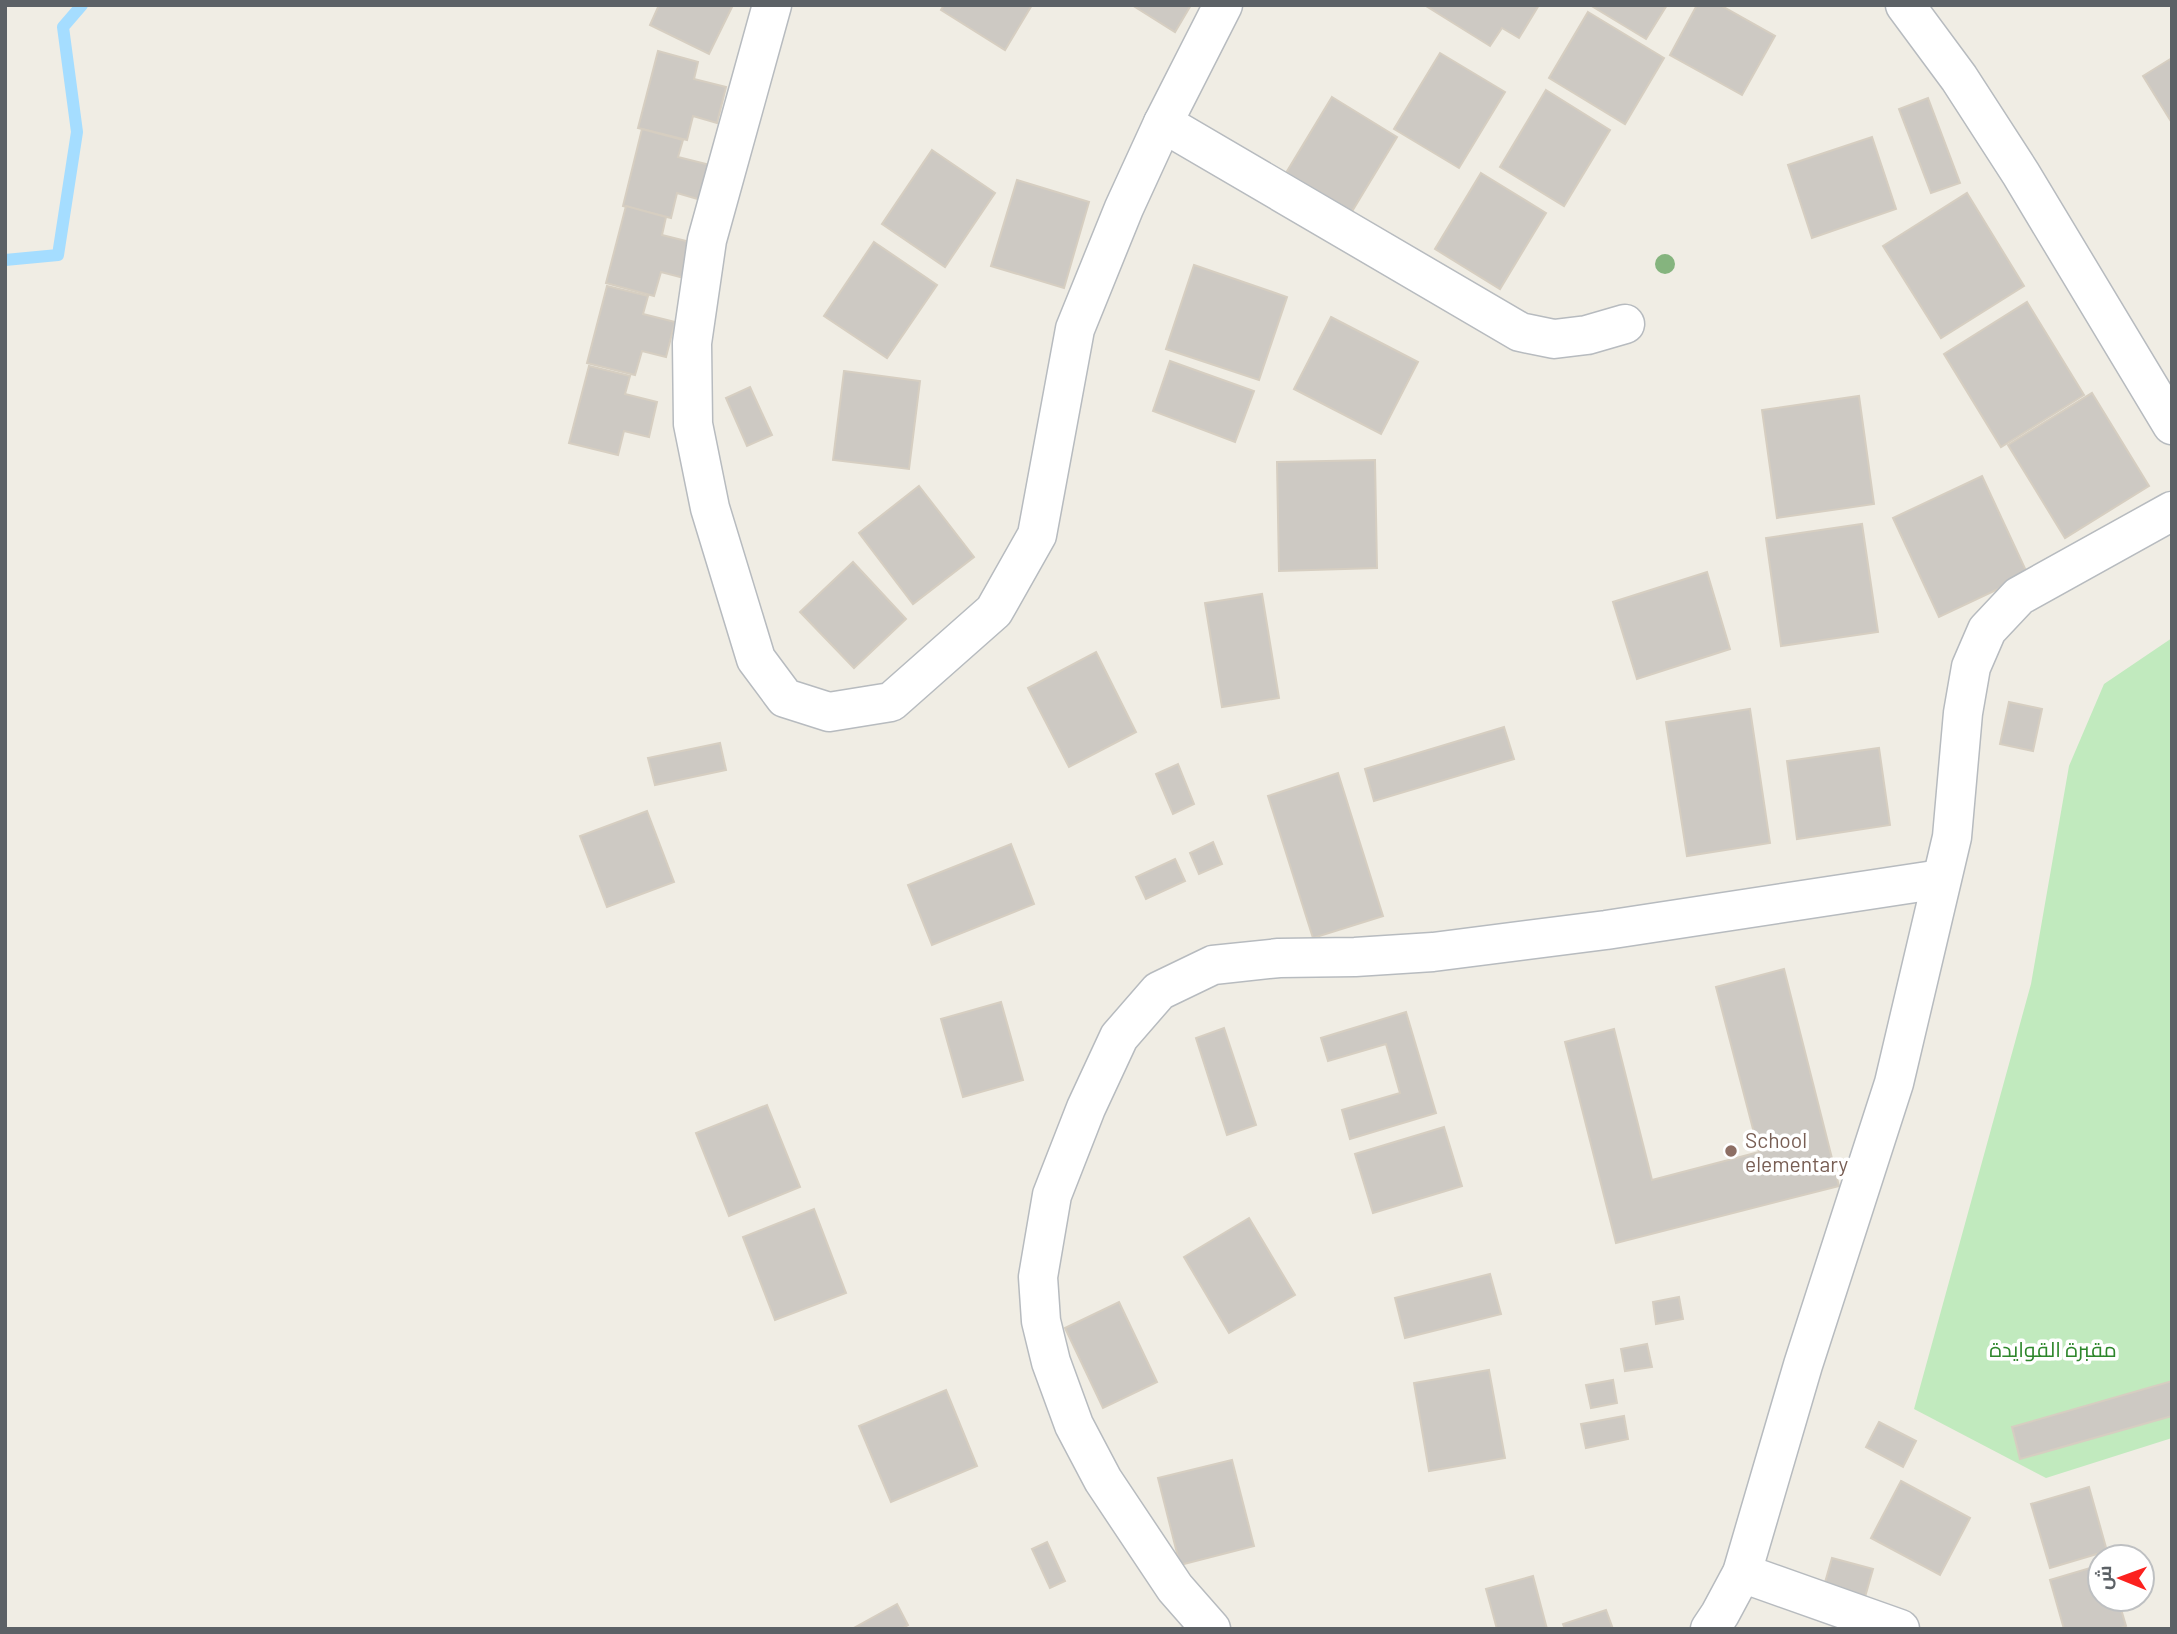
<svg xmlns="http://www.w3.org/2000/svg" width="2177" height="1634" font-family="Barlow,Cairo,sans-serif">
  <rect width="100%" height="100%" fill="#f0ede4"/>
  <polygon fill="#c1eabe" points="2172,638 2172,1438 2046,1478 1914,1409 2031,984 2069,766 2104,684"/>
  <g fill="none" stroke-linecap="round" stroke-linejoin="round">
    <polyline stroke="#a5ddff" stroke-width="12" points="5,260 58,255 77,132 63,27 82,5"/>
  </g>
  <g fill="#cdc9c3" stroke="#d6cec1" stroke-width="2">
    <polygon points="659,5 733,5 709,54 650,25"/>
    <polygon points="944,5 1032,5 1005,50 941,10"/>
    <polygon points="1132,5 1191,5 1175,32"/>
    <polygon points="1539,5 1519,38 1502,28 1490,46 1426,6"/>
    <polygon points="1590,5 1667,5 1646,39"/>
    <polygon points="1697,5 1720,5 1775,36 1742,95 1670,55"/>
    <polygon points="1588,12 1664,58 1625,124 1549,78"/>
    <polygon points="658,51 698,62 694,79 726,87 717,123 693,116 687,140 638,128"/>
    <polygon points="1440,53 1505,92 1459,168 1394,129"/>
    <polygon points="2172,58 2172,123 2143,76"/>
    <polygon points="1546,90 1610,130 1564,206 1500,167"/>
    <polygon points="1332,97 1397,137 1351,213 1286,173"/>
    <polygon points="1928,98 1960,183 1931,193 1899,109"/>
    <polygon points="642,129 683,140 678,157 710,165 701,200 677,193 671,218 623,206"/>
    <polygon points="1872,137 1896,209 1812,238 1788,165"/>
    <polygon points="932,150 995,193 945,267 882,224"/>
    <polygon points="1481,173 1546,213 1500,289 1435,249"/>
    <polygon points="1017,180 1089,202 1064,288 991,266"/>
    <polygon points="1967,193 2024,286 1941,338 1883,246"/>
    <polygon points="626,206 666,217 662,235 694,243 684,278 661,272 654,296 606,283"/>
    <polygon points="874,242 937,285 887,358 824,316"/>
    <polygon points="1194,265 1287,297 1259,380 1166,349"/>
    <polygon points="607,286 648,296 643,314 675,322 666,357 642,351 635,375 587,363"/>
    <polygon points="2027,302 2084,395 2001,447 1944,354"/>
    <polygon points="1331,317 1418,362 1381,434 1294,389"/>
    <polygon points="1170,361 1254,391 1235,442 1153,411"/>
    <polygon points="589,366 630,376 625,394 657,402 649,437 624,431 618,455 569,443"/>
    <polygon points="844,371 920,381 909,469 833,460"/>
    <polygon points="750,387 772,435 747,446 726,398"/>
    <polygon points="2092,393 2149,486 2065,538 2008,445"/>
    <polygon points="1859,396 1874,504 1777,518 1762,410"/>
    <polygon points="1375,460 1377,568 1279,571 1277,462"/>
    <polygon points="1982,476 2028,575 1939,617 1893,518"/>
    <polygon points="919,486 974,557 913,604 859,533"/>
    <polygon points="1862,524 1878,632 1781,646 1766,538"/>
    <polygon points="853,562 906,619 854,668 800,612"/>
    <polygon points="1707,572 1730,649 1637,679 1613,602"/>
    <polygon points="1262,594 1279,698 1222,707 1205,603"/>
    <polygon points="1096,652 1136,732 1069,767 1028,688"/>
    <polygon points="2009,702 2042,709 2033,751 2000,744"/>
    <polygon points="1750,709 1770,843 1687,856 1666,722"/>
    <polygon points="1504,727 1514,759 1374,801 1365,769"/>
    <polygon points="720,743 726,770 655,785 648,758"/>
    <polygon points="1879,748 1890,825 1797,839 1787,761"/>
    <polygon points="1178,764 1194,804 1173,814 1156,774"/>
    <polygon points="1338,773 1383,916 1313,938 1268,796"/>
    <polygon points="647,811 674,882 607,907 580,836"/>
    <polygon points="1213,842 1222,864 1199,874 1190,853"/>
    <polygon points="1011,844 1034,904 932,945 908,885"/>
    <polygon points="1175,859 1185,881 1146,899 1136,877"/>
    <polygon points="1784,969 1839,1186 1616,1243 1565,1042 1614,1029 1652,1180 1759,1152 1716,987"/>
    <polygon points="1001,1002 1023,1080 963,1097 941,1019"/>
    <polygon points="1406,1012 1436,1113 1350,1139 1342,1110 1400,1093 1386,1044 1328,1061 1321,1038"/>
    <polygon points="1224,1028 1256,1125 1227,1135 1196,1038"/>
    <polygon points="767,1105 800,1187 729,1216 696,1133"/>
    <polygon points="1444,1127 1462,1186 1373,1213 1355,1154"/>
    <polygon points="814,1209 846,1293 775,1320 743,1237"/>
    <polygon points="1249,1218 1295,1295 1229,1333 1184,1257"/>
    <polygon points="1490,1274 1501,1314 1405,1338 1395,1298"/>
    <polygon points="1679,1297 1683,1319 1656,1324 1653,1302"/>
    <polygon points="1119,1302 1157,1382 1103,1408 1065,1328"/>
    <polygon points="1647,1344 1652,1367 1625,1371 1621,1349"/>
    <polygon points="1489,1370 1505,1458 1429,1471 1414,1383"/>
    <polygon points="1613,1380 1617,1403 1591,1408 1586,1385"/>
    <polygon points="2172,1381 2172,1416 2020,1459 2012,1427"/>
    <polygon points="946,1390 977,1466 891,1502 859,1426"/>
    <polygon points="1624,1416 1628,1439 1586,1448 1581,1424"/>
    <polygon points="1879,1422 1916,1441 1903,1467 1866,1447"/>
    <polygon points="1232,1460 1254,1546 1180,1565 1158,1478"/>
    <polygon points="1901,1481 1970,1518 1940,1575 1871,1538"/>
    <polygon points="2089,1487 2107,1551 2050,1568 2031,1504"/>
    <polygon points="1047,1542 1065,1581 1050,1588 1032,1549"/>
    <polygon points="1832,1558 1873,1569 1865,1597 1824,1586"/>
    <polygon points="2100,1565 2100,1599 2118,1599 2126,1626 2118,1629 2064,1629 2050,1580"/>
    <polygon points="1533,1576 1547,1629 1497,1629 1486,1589"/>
    <polygon points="897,1604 908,1625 901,1629 852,1629"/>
    <polygon points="1606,1610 1613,1629 1565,1629 1563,1624"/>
  </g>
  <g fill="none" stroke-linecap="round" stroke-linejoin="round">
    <g stroke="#b7bbbf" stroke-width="41">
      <g id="minor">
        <polyline points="772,5 707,240 692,343 693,424 710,508 756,659 785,698 829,712 891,702 994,611 1037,535 1075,329 1124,208 1163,123 1223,5"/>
        <polyline points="1905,5 1959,78 2021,174 2172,425"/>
        <polyline points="1163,123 1520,332 1554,339 1587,335 1625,324"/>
        <polyline points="1742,1573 1900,1629"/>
        <polyline points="1211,1629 1175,1588 1103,1480 1074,1425 1051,1362 1041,1321 1038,1277 1052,1195 1086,1108 1119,1037 1159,991 1213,965 1279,958 1355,957 1433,952 1606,930 1941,879"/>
        <polyline points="1710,1629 1720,1614 1742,1573 1803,1365 1894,1083 1952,837 1963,713 1971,667 1987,630 2019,596 2172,511"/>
      </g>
    </g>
    <use href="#minor" stroke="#fff" stroke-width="38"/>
  </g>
  <circle fill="#85b47e" cx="1665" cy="264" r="10"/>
  <circle fill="#8d6e63" stroke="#fff" stroke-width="2.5" cx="1731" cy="1151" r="7"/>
  <g text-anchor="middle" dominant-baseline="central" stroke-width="7" stroke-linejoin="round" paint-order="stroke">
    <g font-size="21" fill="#785e54" stroke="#fff" text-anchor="start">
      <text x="1745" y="1139">School<tspan x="1745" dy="24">elementary</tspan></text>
    </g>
    <g font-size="21" fill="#2d862b" stroke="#fff">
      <text x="2053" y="1348">مقبرة القوايدة</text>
    </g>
  </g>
  <rect width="2177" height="1634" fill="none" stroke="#5c6166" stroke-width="14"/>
  <g transform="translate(2121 1578) rotate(271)"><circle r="33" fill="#ffffff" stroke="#bec0c2" stroke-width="2"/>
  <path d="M0-5L12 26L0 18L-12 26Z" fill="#fc211e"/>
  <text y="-10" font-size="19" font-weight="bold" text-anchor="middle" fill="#5c6166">ش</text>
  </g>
</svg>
